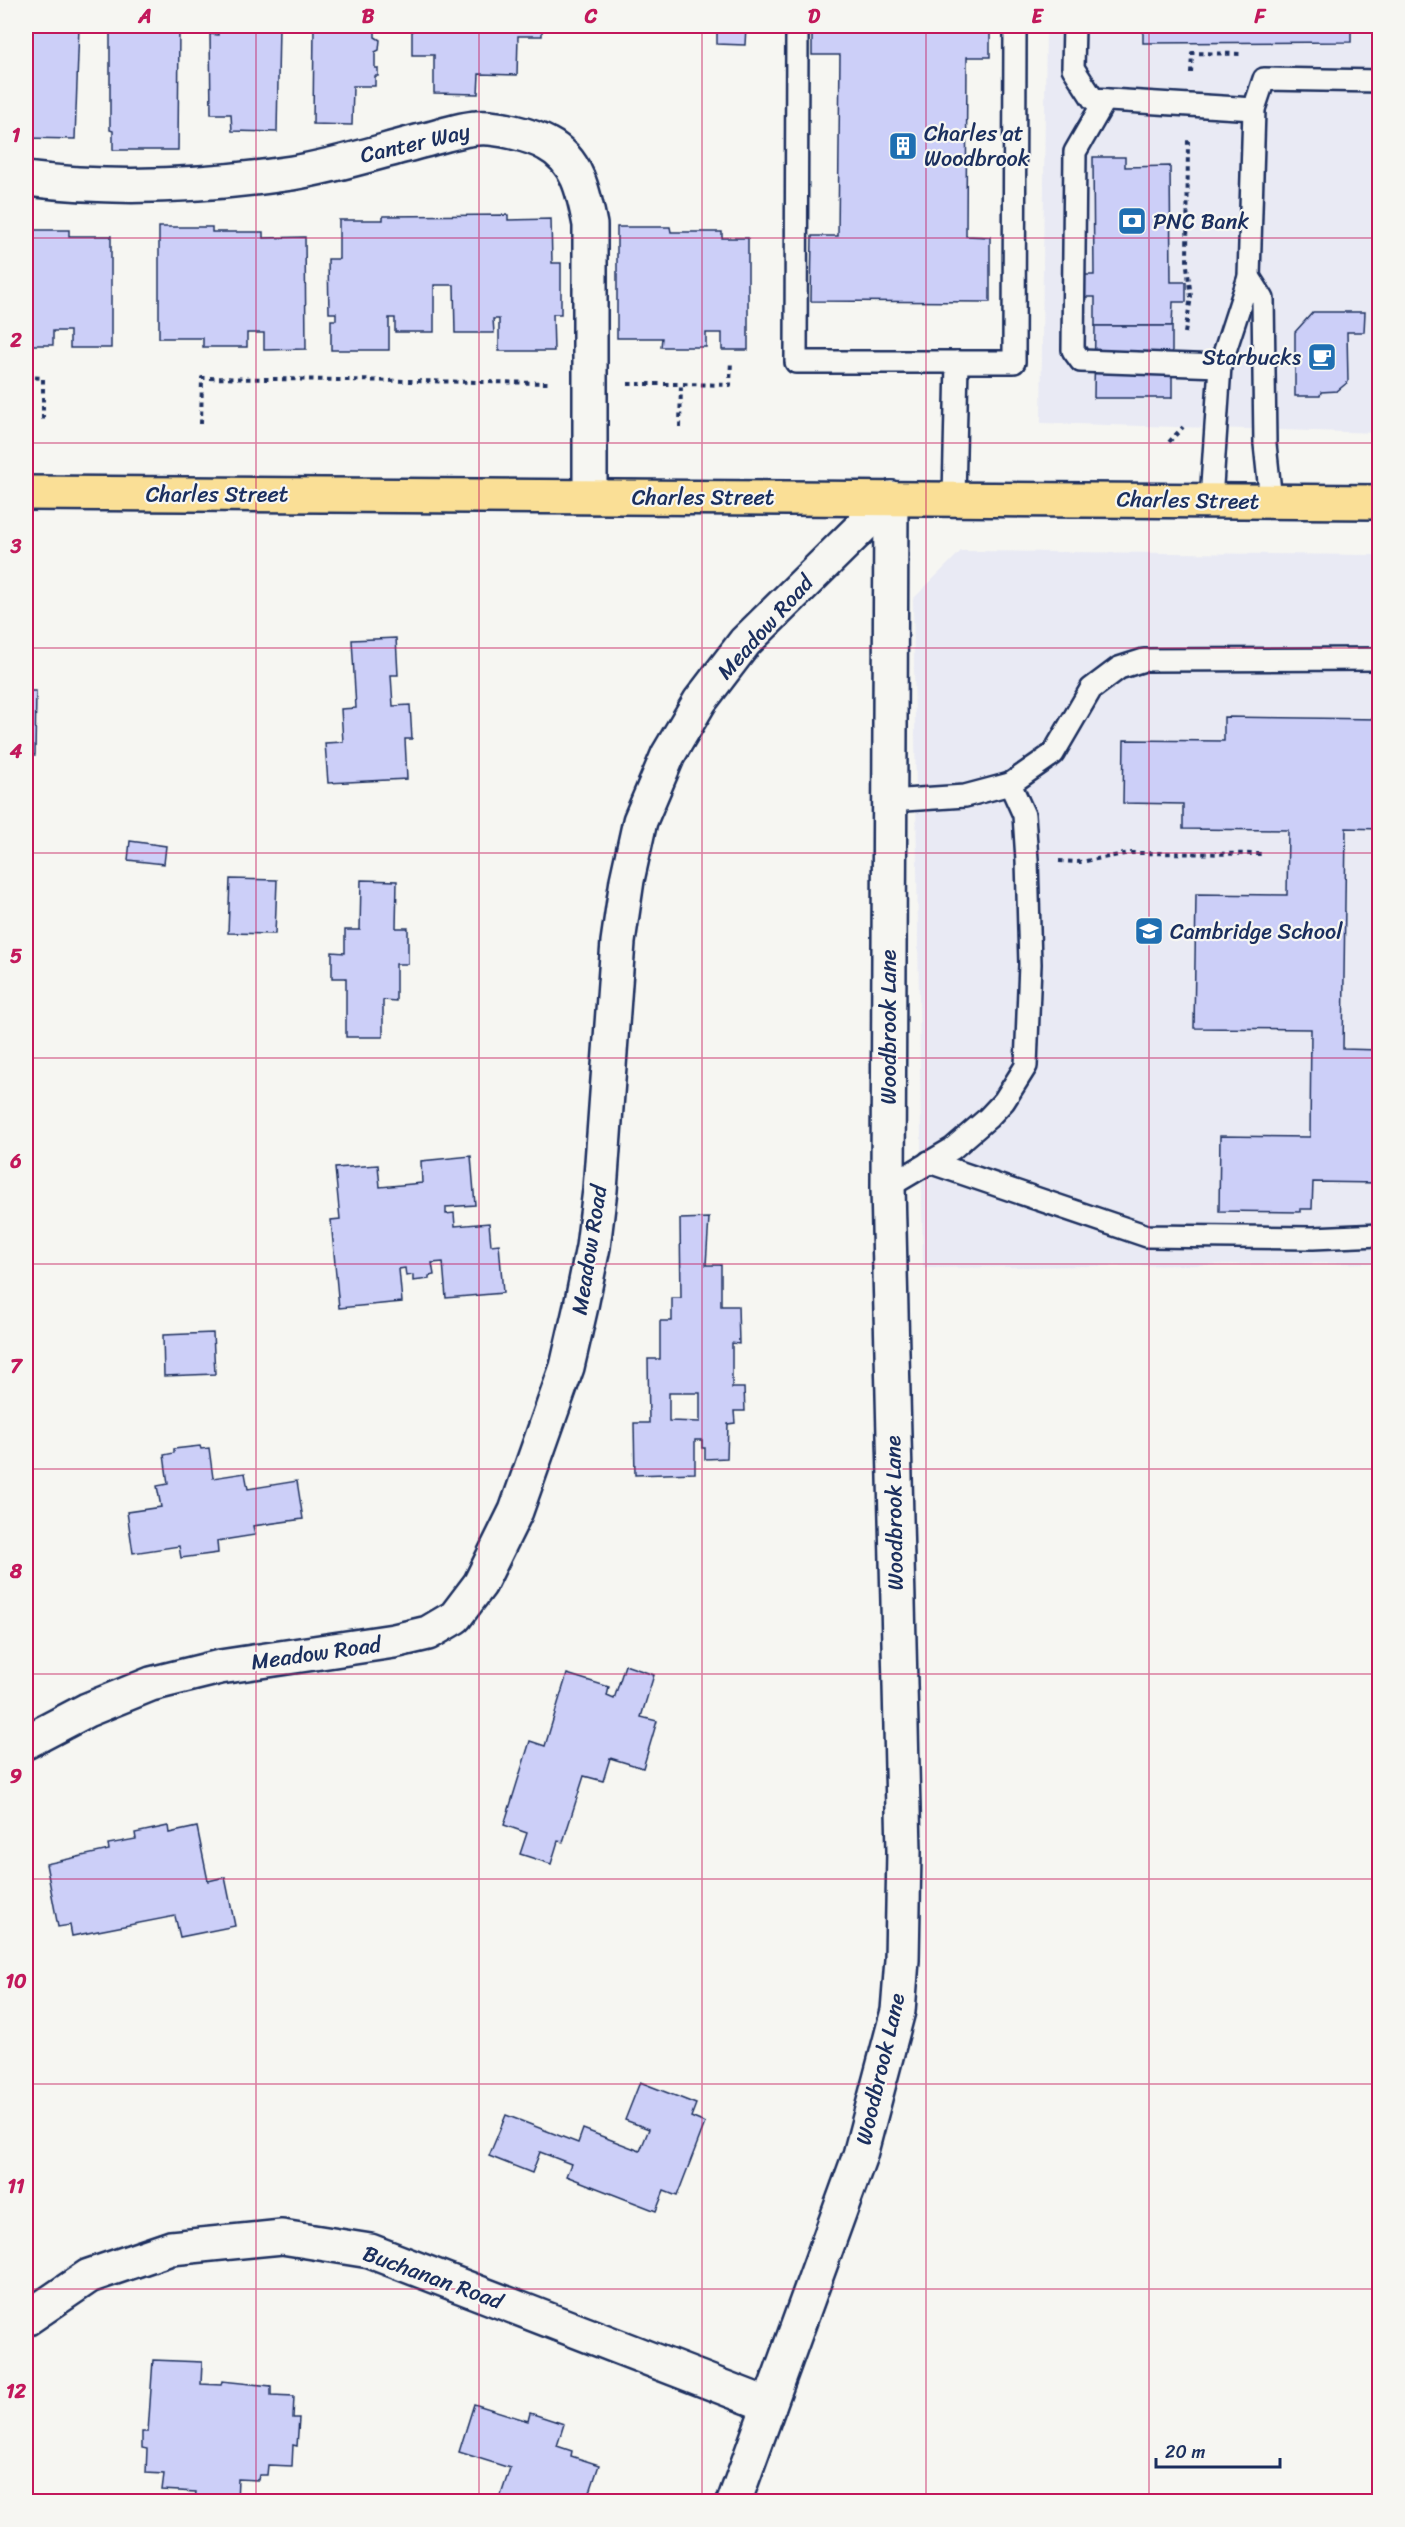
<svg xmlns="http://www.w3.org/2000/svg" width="1405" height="2527" font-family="Sriracha,sans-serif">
  <rect width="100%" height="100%" fill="#f6f6f2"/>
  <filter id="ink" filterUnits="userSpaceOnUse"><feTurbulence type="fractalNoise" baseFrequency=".0167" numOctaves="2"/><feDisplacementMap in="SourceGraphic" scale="12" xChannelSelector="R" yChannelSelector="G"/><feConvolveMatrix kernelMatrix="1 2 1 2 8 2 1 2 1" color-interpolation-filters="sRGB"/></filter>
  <g filter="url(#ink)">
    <g fill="#e9eaf4">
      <polygon points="1046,26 1379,26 1379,433 1041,423"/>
      <polygon points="961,551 1379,555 1379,1263 923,1268 913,599"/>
    </g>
    <g fill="#cccff8" stroke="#1b2f5e" stroke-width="1.5" fill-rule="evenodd">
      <polygon points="26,26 79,26 75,139 26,138"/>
      <polygon points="148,26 179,26 178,150 113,150 113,131 110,130 110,28 148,28"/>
      <polygon points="218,26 279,26 277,132 232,131 231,114 211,114 210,34 218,35"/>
      <polygon points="314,26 375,26 375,37 380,40 379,50 375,52 375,68 378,68 378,76 375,76 375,86 353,86 352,125 313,124"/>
      <polygon points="412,26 542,26 542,36 518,36 517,75 479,74 478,94 434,93 434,55 412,55"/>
      <polygon points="717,26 746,26 745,45 717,44"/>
      <polygon points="812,26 990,26 990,57 967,57 966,236 990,237 990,302 811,301 812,236 838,236 840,55 812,55"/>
      <polygon points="1143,26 1351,26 1351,42 1143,43"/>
      <polygon points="1093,157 1125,157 1125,167 1170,166 1171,282 1186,282 1186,302 1173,302 1172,326 1095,326 1095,297 1078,297 1078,275 1094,275"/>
      <polygon points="508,215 508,220 551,219 552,263 561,263 561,314 553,314 554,351 499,351 499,319 493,319 494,333 455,333 454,285 434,285 434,332 395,332 395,318 389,318 389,350 331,350 331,320 336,320 336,313 329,313 328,259 339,259 339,220 383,220 383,216"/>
      <polygon points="159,227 212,227 212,232 263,232 263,238 305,237 306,349 264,350 264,333 247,333 247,347 203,347 203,338 159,338"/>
      <polygon points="617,227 670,227 671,232 722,232 722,238 748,238 748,350 722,350 722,333 706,333 706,347 661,347 662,338 617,338"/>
      <polygon points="26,230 69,230 69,236 111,236 111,348 70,348 70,331 53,331 53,345 26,345"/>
      <polygon points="1313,312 1365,312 1364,332 1347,332 1348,382 1337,391 1321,392 1320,396 1295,396 1295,332"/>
      <polygon points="1095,326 1172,326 1172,398 1094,398"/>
      <polygon points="396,638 398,675 391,675 393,706 410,705 412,739 405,739 407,779 328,783 325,743 343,742 341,709 356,708 352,640"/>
      <polygon points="26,691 36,691 35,755 26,755"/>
      <polygon points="1224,717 1380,719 1380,829 1346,828 1343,1049 1380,1050 1380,1183 1313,1182 1312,1209 1300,1209 1300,1212 1219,1211 1220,1136 1310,1137 1311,1029 1194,1028 1196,894 1287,895 1288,830 1183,829 1183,804 1123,803 1124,740 1224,741"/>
      <polygon points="130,841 166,846 164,864 128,860"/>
      <polygon points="230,879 277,880 275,934 228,933"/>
      <polygon points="361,880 397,881 396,928 408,928 408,964 396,964 396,1001 383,1000 383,1037 346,1037 346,978 332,978 332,952 345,953 345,930 360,930"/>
      <polygon points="471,1156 475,1205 446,1207 446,1214 454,1213 455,1226 489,1223 491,1245 499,1244 503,1293 446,1298 443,1262 432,1263 434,1275 429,1276 429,1279 413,1281 413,1275 406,1276 405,1268 399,1269 402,1302 339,1308 331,1220 340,1219 335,1168 378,1165 380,1187 422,1183 421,1161"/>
      <path d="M709,1218l-3,47h15v41h17l1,38 -7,-1v45h12l1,23h-11l1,12 -7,1 -1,34 -22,1v-11h-3v-8h-7v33l-60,2 -1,-52h15l-1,-64h12v-38h12v-23h9l-1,-79zM669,1393h31v29l-31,-1z"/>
      <polygon points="213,1333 215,1374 164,1376 163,1335"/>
      <polygon points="200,1446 201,1449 209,1448 213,1478 245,1473 248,1489 297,1481 303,1519 253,1526 255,1535 217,1541 218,1553 181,1558 179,1546 133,1553 127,1512 161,1507 157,1486 168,1484 164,1455 174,1453 174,1449"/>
      <polygon points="625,1665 654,1675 641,1717 657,1721 643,1768 610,1758 603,1781 584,1776 563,1842 558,1841 551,1864 520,1854 527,1833 504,1825 530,1741 545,1746 567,1674 609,1687 607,1696 614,1699"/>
      <polygon points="168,1826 169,1833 197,1827 208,1881 225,1877 235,1926 180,1937 175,1916 72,1936 70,1925 58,1927 46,1864 109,1850 108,1844 136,1839 135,1833"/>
      <polygon points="640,2082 696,2104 691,2117 705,2123 677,2196 664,2191 656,2211 566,2176 571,2164 540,2152 532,2173 489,2156 506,2115 578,2143 583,2129 640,2151 649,2129 625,2120"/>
      <polygon points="153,2360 202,2362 201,2384 221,2385 222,2381 271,2386 271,2395 294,2396 293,2418 299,2418 297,2446 293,2445 292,2466 268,2465 267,2475 259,2475 258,2480 238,2479 237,2501 195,2500 196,2492 162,2490 164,2474 146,2473 147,2449 142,2448 142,2432 148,2432"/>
      <polygon points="474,2404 528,2421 530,2413 564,2424 557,2446 572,2451 571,2456 599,2465 589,2495 601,2499 600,2502 499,2501 510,2468 459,2452"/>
    </g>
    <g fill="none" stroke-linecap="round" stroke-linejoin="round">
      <g stroke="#1b2f5e" stroke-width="26">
        <g id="service">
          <polyline points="797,26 796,362 1014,362 1015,26"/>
          <polyline points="1074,26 1073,68 1093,99 1254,109"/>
          <polyline points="1105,100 1075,152 1073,350 1081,361 1220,366"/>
          <polyline points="1249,277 1263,299 1265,444 1271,501"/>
          <polyline points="954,498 957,362"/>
          <polyline points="1211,500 1220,366 1249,277 1254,109 1264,79 1380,81"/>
          <polyline points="889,801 965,796 1010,784 1053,754 1091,689 1119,668 1144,660 1380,659"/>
          <polyline points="929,1162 1147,1236 1313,1238 1380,1235"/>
          <polyline points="888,1187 952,1149 988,1118 1004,1101 1026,1066 1030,964 1027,860 1024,815 1010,784"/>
        </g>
      </g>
      <g stroke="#1b2f5e" stroke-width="38">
        <g id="minor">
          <path d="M26,179c88,11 178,7 266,-6 44,-7 93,-23 137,-34 15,-4 32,-10 48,-11 18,-2 54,7 70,16 31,16 37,50 43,81v271"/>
          <polyline points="26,1742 87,1710 151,1684 220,1667 394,1641 428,1633 455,1617 480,1584 516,1511 567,1367 581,1306 593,1247 600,1190 618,942 627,880 640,821 668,755 700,701 745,642 891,498"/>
          <polyline points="26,2319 89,2276 171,2248 282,2237 370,2251 769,2405"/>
          <polyline points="734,2502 860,2155 898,2011 902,1960 904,1851 888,1187 891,498"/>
        </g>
      </g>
      <g stroke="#1b2f5e" stroke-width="38">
        <polyline id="primary" points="26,493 1380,502"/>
      </g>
      <g stroke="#1b2f5e" stroke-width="4" stroke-dasharray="4.5 4.5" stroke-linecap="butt">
        <polyline points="1191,73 1192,53 1243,54"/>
        <polyline points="1185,333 1191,297 1187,266 1188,137"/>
        <polyline points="26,377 43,378 43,422"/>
        <polyline points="628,384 681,384"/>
        <polyline points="201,424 202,378 551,383"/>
        <polyline points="680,427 681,384 730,385 731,360"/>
        <polyline points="1169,442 1183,427"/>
        <polyline points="1059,861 1080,862 1130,853 1265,854"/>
      </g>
      <use href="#service" stroke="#f6f6f2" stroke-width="21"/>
      <use href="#minor" stroke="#f6f6f2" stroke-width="33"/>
      <use href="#primary" stroke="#fadf96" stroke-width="33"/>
    </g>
  </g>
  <path fill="none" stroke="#c2185b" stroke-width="1.5" stroke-opacity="0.55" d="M256,26v2476M479,26v2476M702,26v2476M926,26v2476M1149,26v2476M26,238h1354M26,443h1354M26,648h1354M26,853h1354M26,1058h1354M26,1264h1354M26,1469h1354M26,1674h1354M26,1879h1354M26,2084h1354M26,2289h1354"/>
  <defs>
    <g id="building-square" transform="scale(1.5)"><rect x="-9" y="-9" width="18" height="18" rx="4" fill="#1f6fb2" stroke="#f6f6f2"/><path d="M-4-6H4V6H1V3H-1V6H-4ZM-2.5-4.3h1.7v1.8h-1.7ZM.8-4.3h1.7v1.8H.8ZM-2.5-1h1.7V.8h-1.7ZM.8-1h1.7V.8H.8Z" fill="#fff"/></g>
    <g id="bank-square" transform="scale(1.5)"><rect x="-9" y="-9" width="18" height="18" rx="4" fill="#1f6fb2" stroke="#f6f6f2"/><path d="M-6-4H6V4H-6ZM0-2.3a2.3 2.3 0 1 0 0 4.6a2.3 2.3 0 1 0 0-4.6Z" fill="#fff"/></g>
    <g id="cafe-square" transform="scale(1.5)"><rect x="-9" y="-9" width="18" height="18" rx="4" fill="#1f6fb2" stroke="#f6f6f2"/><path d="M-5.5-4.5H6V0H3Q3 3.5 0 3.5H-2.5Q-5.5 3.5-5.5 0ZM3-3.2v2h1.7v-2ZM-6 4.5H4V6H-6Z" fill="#fff"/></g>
    <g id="school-square" transform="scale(1.5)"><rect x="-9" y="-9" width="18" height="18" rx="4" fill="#1f6fb2" stroke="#f6f6f2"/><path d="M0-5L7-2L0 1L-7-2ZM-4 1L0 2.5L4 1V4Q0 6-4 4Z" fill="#fff"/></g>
  </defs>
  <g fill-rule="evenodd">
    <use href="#building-square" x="903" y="146"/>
    <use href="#bank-square" x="1132" y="221"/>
    <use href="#cafe-square" x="1322" y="357"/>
    <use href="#school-square" x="1149" y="931"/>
  </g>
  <g text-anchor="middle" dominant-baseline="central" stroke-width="4.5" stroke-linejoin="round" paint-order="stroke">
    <g font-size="22" fill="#1b2f5e" stroke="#f6f6f2" text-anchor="start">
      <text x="924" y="133">Charles at<tspan x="924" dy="25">Woodbrook</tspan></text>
      <text x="1153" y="221">PNC Bank</text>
      <text x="1301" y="357" text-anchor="end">Starbucks</text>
      <text x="1170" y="931">Cambridge School</text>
    </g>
    <g font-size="22" fill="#1b2f5e" stroke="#f6f6f2">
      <text transform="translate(415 143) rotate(-13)">Canter Way</text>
      <text x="217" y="494">Charles Street</text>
      <text x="703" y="497">Charles Street</text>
      <text transform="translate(1188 500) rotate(1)">Charles Street</text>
      <text transform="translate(765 627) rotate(-48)">Meadow Road</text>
      <text transform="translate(888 1027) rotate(-90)">Woodbrook Lane</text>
      <text transform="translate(589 1250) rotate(-81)">Meadow Road</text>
      <text transform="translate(894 1513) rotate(-91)">Woodbrook Lane</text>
      <text transform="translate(316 1653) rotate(-8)">Meadow Road</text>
      <text transform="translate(880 2069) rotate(-77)">Woodbrook Lane</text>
      <text transform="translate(433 2277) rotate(20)">Buchanan Road</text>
    </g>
  </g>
  <rect width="1405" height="2527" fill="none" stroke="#f6f6f2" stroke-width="66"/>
  <path d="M1156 2458v9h124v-9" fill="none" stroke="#1b2f5e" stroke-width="3"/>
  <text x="1165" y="2458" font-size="18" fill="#1b2f5e" stroke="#f6f6f2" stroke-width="4.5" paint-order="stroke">20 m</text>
  <rect x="33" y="33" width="1339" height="2461" fill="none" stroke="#c2185b" stroke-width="2"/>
  <g font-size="20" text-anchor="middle" font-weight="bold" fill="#c2185b">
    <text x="145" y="23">A</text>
    <text x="368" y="23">B</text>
    <text x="591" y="23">C</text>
    <text x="814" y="23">D</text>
    <text x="1037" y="23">E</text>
    <text x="1260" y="23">F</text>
    <text x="16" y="142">1</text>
    <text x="16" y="347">2</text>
    <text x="16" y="553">3</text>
    <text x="16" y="758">4</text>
    <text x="16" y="963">5</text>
    <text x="16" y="1168">6</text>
    <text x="16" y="1373">7</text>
    <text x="16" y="1578">8</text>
    <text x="16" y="1783">9</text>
    <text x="16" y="1988">10</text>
    <text x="16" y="2193">11</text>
    <text x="16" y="2398">12</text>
  </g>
</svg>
